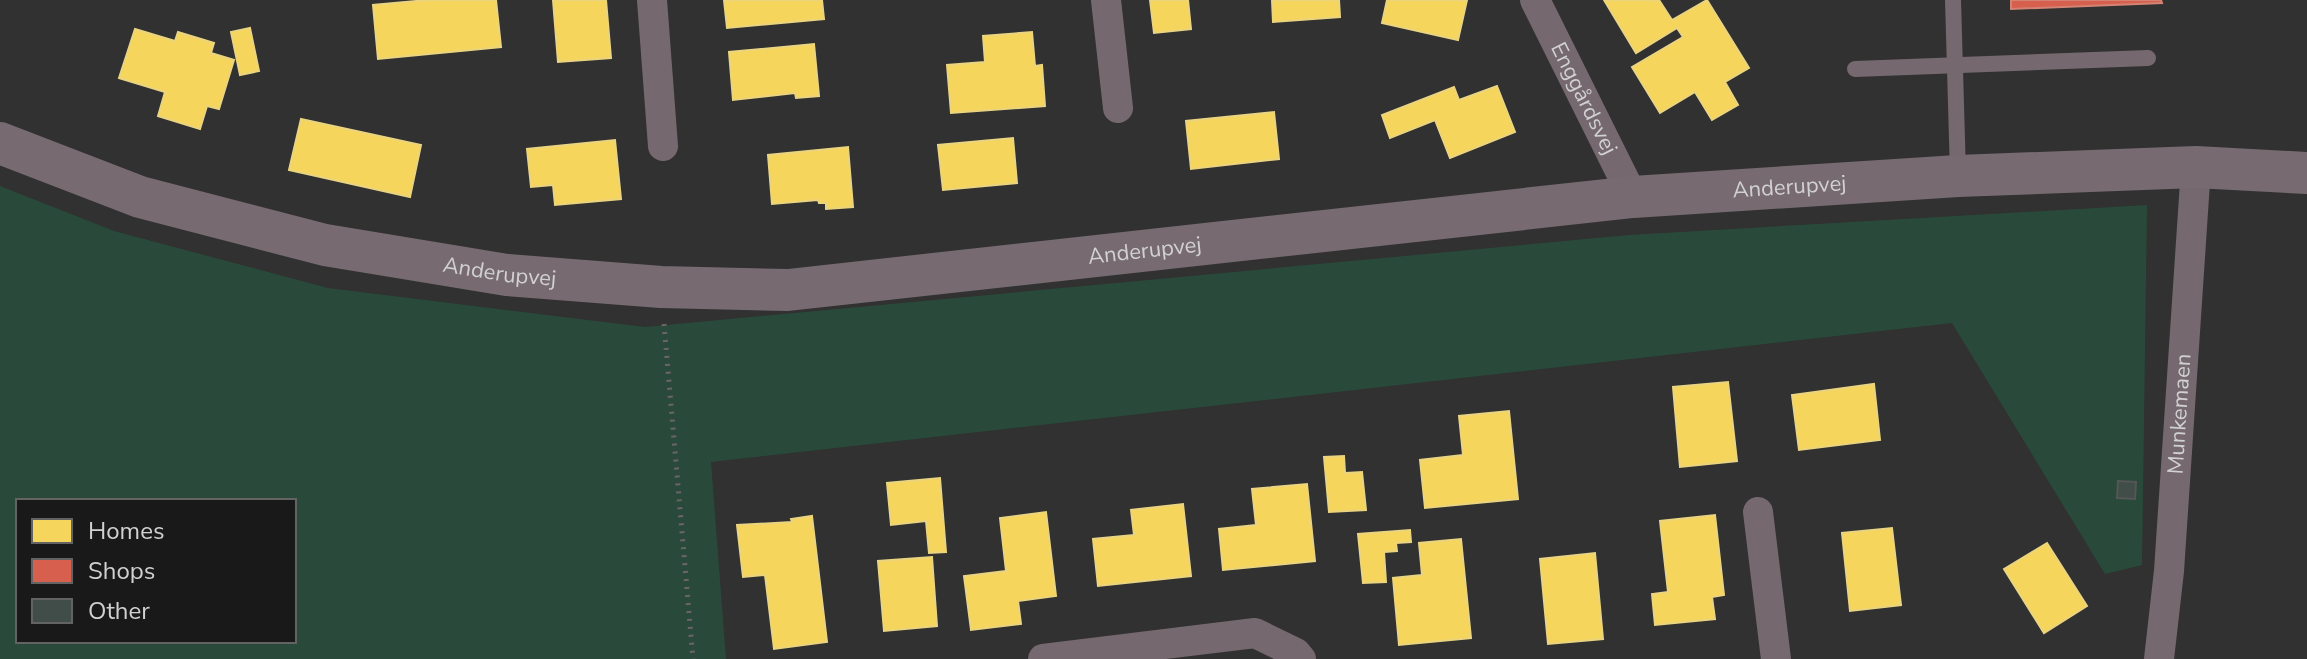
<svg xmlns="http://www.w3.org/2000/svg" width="2307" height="659" font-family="'Nunito Sans',sans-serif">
  <rect width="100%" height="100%" fill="#303130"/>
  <path fill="#294a3b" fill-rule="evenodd" d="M0,186l114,45 214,57 317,39 984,-92 518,-30 -5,360 -37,9 -153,-251 -1241,139 15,197h-726zM18,501h276v140h-276z"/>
  <g fill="#f6d55c" stroke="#ebd47f" stroke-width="2">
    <polygon points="427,0 496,0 501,47 378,59 373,5"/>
    <polygon points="553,0 606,0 611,58 558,62"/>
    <polygon points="724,0 822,0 824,19 727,28"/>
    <polygon points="1150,0 1188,0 1191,29 1154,33"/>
    <polygon points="1272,0 1339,0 1340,17 1273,22"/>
    <polygon points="1387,0 1467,0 1458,40 1382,23"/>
    <polygon points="1604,0 1659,0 1672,20 1707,0 1749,68 1725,82 1738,105 1712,120 1695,92 1660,113 1632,67 1683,37 1677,28 1636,53"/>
    <polygon points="250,28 259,71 240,75 231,32"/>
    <polygon points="135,29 175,41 178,32 214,43 211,53 234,60 219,109 207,106 200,129 158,116 165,92 119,78"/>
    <polygon points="1032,32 1035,66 1042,65 1045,106 951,113 947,65 985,62 983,36"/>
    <polygon points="814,44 819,96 796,98 795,93 733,100 729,52"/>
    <polygon points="1497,86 1515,132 1450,158 1435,120 1390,138 1382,115 1454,87 1459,100"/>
    <polygon points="1274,112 1279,159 1191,169 1186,121"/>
    <polygon points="301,119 421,145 410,197 289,170"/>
    <polygon points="1013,138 1017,183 943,190 938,145"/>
    <polygon points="615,140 621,199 555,205 553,185 531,187 527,149"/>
    <polygon points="848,147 853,207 826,209 826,203 819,203 818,200 772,204 768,155"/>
    <polygon points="1728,382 1737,461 1680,467 1673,387"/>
    <polygon points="1874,384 1880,440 1799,450 1792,395"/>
    <polygon points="1509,411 1518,499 1425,508 1420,460 1463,455 1459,416"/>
    <polygon points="1344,456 1345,473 1362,472 1366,510 1329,512 1324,457"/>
    <polygon points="940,478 946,552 929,553 926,521 891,525 887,483"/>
    <polygon points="1307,484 1315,561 1223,570 1219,529 1256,525 1252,489"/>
    <polygon points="1183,504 1191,576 1098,586 1093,539 1134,535 1131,510"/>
    <polygon points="1046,512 1056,596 1018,601 1021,624 971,630 964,576 1006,571 1000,518"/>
    <polygon points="1715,515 1724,595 1712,597 1715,619 1655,625 1652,594 1668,592 1660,521"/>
    <polygon points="812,516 827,642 774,649 765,575 743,577 737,525 792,522 791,519"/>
    <polygon points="1892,528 1901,605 1850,611 1842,533"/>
    <polygon points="1410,530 1411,542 1396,543 1397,551 1384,552 1386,582 1363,583 1358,534"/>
    <polygon points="1461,539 1471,638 1399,645 1393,578 1422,575 1419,543"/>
    <polygon points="2047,543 2087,606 2044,633 2004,569"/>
    <polygon points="1595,553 1603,639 1548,644 1540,559"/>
    <polygon points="932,557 937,626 884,631 878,561"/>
  </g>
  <polygon fill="#d6604d" stroke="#d48274" stroke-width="2" points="2011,0 2161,0 2162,3 2011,9"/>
  <polygon fill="#414d48" stroke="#555655" stroke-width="2" points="2118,481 2136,482 2135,499 2117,498"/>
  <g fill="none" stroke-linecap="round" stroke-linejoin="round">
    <polyline stroke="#6c6568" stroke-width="5" stroke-dasharray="2 6" stroke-linecap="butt" points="664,324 693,659"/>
    <g stroke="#75686e" stroke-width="16">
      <polyline points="1953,0 1958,174"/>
      <polyline points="1855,69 2148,58"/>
    </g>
    <g stroke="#75686e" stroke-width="30">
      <polyline points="652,0 663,146"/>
      <polyline points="1106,0 1118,108"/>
      <path id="s1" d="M1535,0l98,197"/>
      <polyline points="1758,512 1776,659"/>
      <polyline points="1043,659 1255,633 1296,653 1301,659"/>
      <path id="s2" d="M2159,659l10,-88 27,-404"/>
    </g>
    <path stroke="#776a71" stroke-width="42" id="s3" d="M0,143l140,54 185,48 182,30 154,12 127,3 845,-93 325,-21 238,-9 111,6"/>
  </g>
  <g text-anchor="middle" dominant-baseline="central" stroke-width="8" stroke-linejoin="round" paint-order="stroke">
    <g font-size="22" fill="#d0d1d0" stroke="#181918">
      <text stroke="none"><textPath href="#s1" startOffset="110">Enggårdsvej</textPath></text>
      <text stroke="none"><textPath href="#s3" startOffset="1814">Anderupvej</textPath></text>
      <text stroke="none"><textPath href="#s3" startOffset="1166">Anderupvej</textPath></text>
      <text stroke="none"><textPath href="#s3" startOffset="518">Anderupvej</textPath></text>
      <text stroke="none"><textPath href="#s2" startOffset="246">Munkemaen</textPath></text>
    </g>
  </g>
  <rect x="16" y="499" width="280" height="144" fill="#181918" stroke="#626362" stroke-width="2"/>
  <rect x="32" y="519" width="40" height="24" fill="#f6d55c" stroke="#626362" stroke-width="2"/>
  <text x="88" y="539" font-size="24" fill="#d0d1d0">Homes</text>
  <rect x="32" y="559" width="40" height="24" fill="#d6604d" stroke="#626362" stroke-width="2"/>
  <text x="88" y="579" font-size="24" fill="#d0d1d0">Shops</text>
  <rect x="32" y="599" width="40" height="24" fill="#414d48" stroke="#626362" stroke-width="2"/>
  <text x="88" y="619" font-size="24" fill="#d0d1d0">Other</text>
</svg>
